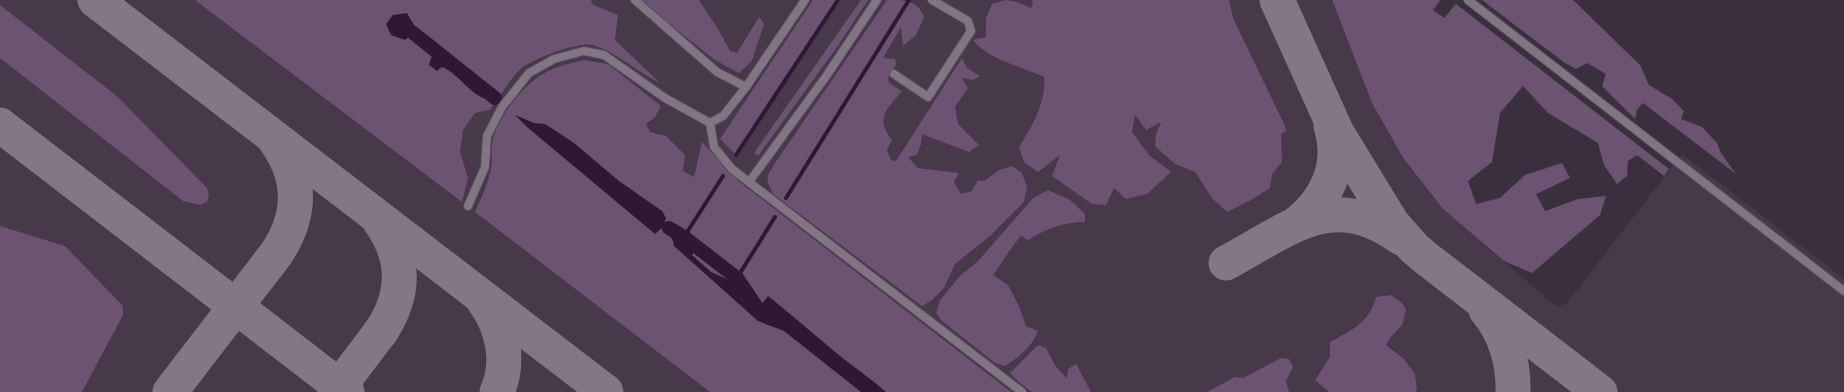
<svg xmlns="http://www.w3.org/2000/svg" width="1844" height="392" font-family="Montserrat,sans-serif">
  <rect width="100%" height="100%" fill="#3a303d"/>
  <polygon fill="#47384a" points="0,0 1332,0 1372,103 1403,159 1443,209 1557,307 1567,303 1682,154 1844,279 1844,392 0,392"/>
  <g fill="#6b5371">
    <path d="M195,0h396l2,5 25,10 -3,25 45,43c-23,-11 -42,-30 -67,-38 -15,-4 -57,13 -70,22 -8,5 -26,33 -33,43l-15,3 -12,17 -3,22 8,26 -6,24z"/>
    <polygon points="639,0 699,0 718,29 730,51 737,53 759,17 764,24 752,61 739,73 715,60"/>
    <polygon points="813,0 838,0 736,155 720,139"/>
    <polygon points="861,0 868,0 837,47 758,156 754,153"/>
    <path d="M887,0c18,0 31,0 37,17l-8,18 -13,11 -2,-19 -18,31 12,1 1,6 -8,13 1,5 13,8c-16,19 -27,27 -10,49l-5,10 4,10 5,1 66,-103 5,10 13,8 -7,4 -11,-2 6,10 -13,19 3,17 21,21 -10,7 -47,-18 -1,10 -4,11 -9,2 10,11 41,5 -5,9 7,12 11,-3 6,-11 6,1 15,-11 13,-4 10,7 5,14 -3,15 -34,34 -35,28 -11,24 -13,13 -9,5 -149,-112c-8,-15 -7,-17 2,-31z"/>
    <path d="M1006,0l11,2 14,6 2,-5 -1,-3h197l4,18 52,108 1,5 -5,3 1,28 -10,12 -2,14 -19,12 -24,12 -15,-14 -17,-26 -20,-8 -20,-18 1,-12 5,-12 -15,8 -11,-15 -3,17 17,23 22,17 -24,22 -21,5 -12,-11 -8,17 -14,-1 -40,-28 8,-21 -22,17 -14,-10 -5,-14c13,-23 27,-44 25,-71 -22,-10 -57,-18 -71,-37l13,-3v-19l6,-14z"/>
    <polygon points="1332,0 1439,0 1440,1 1433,10 1444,18 1456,4 1669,169 1664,176 1637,155 1628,161 1627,176 1617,184 1604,165 1598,143 1548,113 1523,86 1500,113 1492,162 1468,181 1476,204 1500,198 1525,175 1562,163 1570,178 1536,194 1545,211 1578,199 1606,196 1600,215 1532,273 1504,261 1443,209 1403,158 1372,103"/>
    <polygon points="1482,0 1573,0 1640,65 1649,85 1672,99 1684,111 1681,119 1702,127 1717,143 1721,153 1736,174 1643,103 1637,110 1635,119 1602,86 1606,74 1587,63 1576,69 1565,63"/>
    <polygon points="0,5 118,97 207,188 209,195 207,202 200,205 183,201 0,58"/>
    <path d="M584,60l24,4 53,42 -6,11 -9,7 4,8 16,4 19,19 -2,16 11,6 8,-35 39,41 270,209h-301l-235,-180c6,-14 13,-28 16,-43 2,-10 -1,-21 2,-31 8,-24 27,-49 48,-63 13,-8 29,-12 43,-15z"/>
    <path d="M1048,190l22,10 15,14v8c-21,0 -39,7 -57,18l-7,-4c-11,12 -18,26 -28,39l15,10 11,21 7,20 12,5c-5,15 -20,27 -33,35l-10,-3 -53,-42 -6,-8 4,-13 20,-24 18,-15 55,-63z"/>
    <polygon points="0,226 65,246 123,306 123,315 82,392 0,392"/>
    <path d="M1391,295l11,8 4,7 -4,15 -12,13 -4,7 18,14 11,15 2,16 -2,2h-86l-14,-12 15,-23v-15c23,-13 39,-19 46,-45z"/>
    <polygon points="1038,345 1046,348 1056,367 1067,378 1068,369 1076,364 1091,392 1032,392 1020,383 1010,373"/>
    <polygon points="1281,358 1289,359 1293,367 1286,381 1289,392 1207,392 1235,377 1243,378"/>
  </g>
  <g fill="#2f1835">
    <path d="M407,13l14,24 19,9 15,15 2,6 9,11 12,6 12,10 -3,5c-19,-5 -27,-25 -45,-32l-5,4 -8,-6c2,-10 6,-11 8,-18l-24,-14 -8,7 -14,-5 -5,-11 7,-9z"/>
    <path d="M515,115l19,8 11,1 29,19 45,38 43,30 4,7 -2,7 28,20 3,6 -3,4 19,17 20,9 6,-3 5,21 16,10 10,-13c23,18 44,37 66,55 17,14 35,26 52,41h-25l-77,-61 -26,-10 -84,-75c-1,-8 -5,-14 -12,-18l-7,6 -128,-107z"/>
  </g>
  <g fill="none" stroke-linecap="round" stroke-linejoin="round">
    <g stroke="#2f1835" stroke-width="4">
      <polyline points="736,155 838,0"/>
      <polyline points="786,198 909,0"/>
      <polyline points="684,237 723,176"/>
      <polyline points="737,278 775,217"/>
    </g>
    <g stroke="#2f1835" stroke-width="14">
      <polyline points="412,32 495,98"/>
      <polyline points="669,228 684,237 737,278 758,309 772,319"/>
    </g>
    <g stroke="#827884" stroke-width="35">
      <polyline points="95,0 606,392"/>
      <polyline points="1277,0 1337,133 1392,223 1414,248 1427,259 1600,392"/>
      <polyline points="0,125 347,392"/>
      <path d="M379,220c27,38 27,74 1,113"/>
      <path d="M1295,225c32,-24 48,-60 36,-99"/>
      <path d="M1226,263c63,-34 107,-75 175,-25"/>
      <path d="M483,300c19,26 28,60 14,92"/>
      <path d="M1486,310c19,22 28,53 27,82"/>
      <path d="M170,392l106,-138c26,-39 26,-76 -1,-114"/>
      <polyline points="335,392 382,330"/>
    </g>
    <g stroke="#554d58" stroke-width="10">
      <g id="lane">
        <polyline points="635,0 717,72 746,87"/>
        <polyline points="1468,0 1844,291"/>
        <polyline points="894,74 928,97 971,31 968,21 932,0"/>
        <polyline points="710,123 723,116 746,87 805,0"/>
        <polyline points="749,182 827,75 877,0"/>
        <polyline points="468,206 485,167 487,136 502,107 529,73 554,59 584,51 604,55 665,98 710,123 714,147 732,169 1022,392"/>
      </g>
    </g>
    <use href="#lane" stroke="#817584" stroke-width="8"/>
  </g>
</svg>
